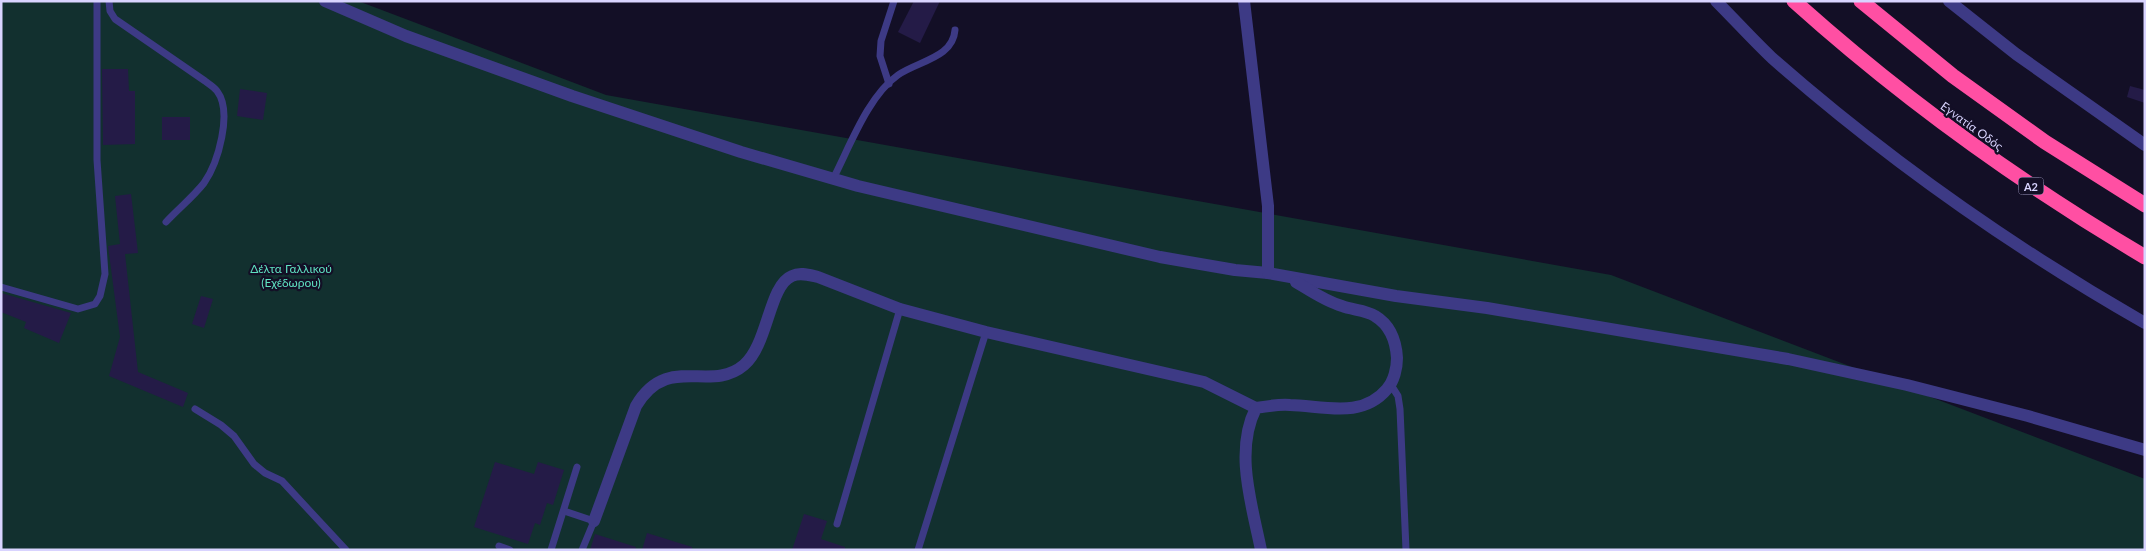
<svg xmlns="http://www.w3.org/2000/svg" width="2146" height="551" font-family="Lato,sans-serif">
  <rect width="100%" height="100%" fill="#130f26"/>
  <polygon fill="#12302f" points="1,1 358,1 606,95 1611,275 2145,479 2145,550 1,550"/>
  <g fill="#241b47">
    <polygon points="914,1 940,1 920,43 898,32"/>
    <polygon points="102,69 128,69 129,91 135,91 135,144 103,145"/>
    <polygon points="2130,86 2145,90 2145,103 2127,97"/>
    <polygon points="240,89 267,93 263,120 237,116"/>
    <rect x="162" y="117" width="28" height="23"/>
    <polygon points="131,194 138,253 125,254 138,372 188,393 183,407 109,376 120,337 108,246 120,244 115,196"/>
    <polygon points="1,293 71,313 59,343 24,328 26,322 1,312"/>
    <polygon points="201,296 213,299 204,328 192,324"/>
    <polygon points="495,462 534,474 538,462 564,470 553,505 547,503 540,525 535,523 528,544 474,527"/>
    <polygon points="804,514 827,521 821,539 845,547 845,550 792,550"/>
    <polygon points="647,533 692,547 692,550 642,550"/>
    <polygon points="595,534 636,547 635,550 590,550"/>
  </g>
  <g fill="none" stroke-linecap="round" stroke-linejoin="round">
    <g stroke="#3d3a85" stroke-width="7">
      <path d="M109,1l1,10 5,8 90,62c4,3 9,6 12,10 16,21 1,72 -13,92 -11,14 -26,26 -38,39"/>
      <polyline points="889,84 880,56 881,41 894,1"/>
      <path d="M833,179c17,-33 35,-83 65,-104 20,-14 55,-17 57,-45"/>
      <polyline points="1,287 78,309 95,304 100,296 105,274 97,160 97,1"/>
      <polyline points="1391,385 1398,396 1400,409 1406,550"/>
      <polyline points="195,409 221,425 234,436 254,464 265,473 282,481 346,550"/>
      <polyline points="564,511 594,521 582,550"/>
      <polyline points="837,524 900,309"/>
      <polyline points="499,546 510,550"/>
      <polyline points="551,550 577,467"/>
      <polyline points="918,550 986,332"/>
    </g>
    <g stroke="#3d3a85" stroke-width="12">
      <polyline points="325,1 406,36 572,96 741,152 858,186 1160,257 1235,270 1268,273 1396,296 1487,308 1788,359 1907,385 2028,416 2145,450"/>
      <polyline points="1244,1 1268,206 1268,273"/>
      <path d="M1716,1c19,19 37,39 56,57 115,101 240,189 373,265"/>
      <polyline points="1949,1 2016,54 2145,145"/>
      <path d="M594,521l42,-115c32,-54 74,-12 108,-41 24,-20 25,-80 48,-89 8,-4 17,-1 26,1l82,32 86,23 218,50 52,26"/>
      <path d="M1261,550c-9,-45 -27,-99 -5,-142 12,-2 23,-4 34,-3 34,1 72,14 97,-16 7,-8 10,-21 10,-31 -1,-17 -7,-33 -22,-42 -9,-6 -23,-6 -33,-10 -17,-5 -31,-15 -46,-24"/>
    </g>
    <g stroke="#ff4fa3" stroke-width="15">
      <path d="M1794,1c108,97 226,182 351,256"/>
      <polyline points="1861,1 1953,76 2045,142 2145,205"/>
    </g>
  </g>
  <g text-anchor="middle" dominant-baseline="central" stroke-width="4.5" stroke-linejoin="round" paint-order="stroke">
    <rect fill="#130f26" stroke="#9e99be" stroke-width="1" x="2018.5" y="177.5" width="25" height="17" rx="4"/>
    <g font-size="11" font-weight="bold" fill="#d9d4ff">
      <text x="2031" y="186">Α2</text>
    </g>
    <g font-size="12" fill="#d9d4ff" stroke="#130f26">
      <text transform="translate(1972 126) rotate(36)">Εγνατία Οδός</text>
    </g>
    <g font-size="12" fill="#5fe0c0" stroke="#130f26">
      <text x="291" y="268">Δέλτα Γαλλικού<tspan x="291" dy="14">(Εχέδωρου)</tspan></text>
    </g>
  </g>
  <rect width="2146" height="551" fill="none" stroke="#d9d4ff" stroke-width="5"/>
</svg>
